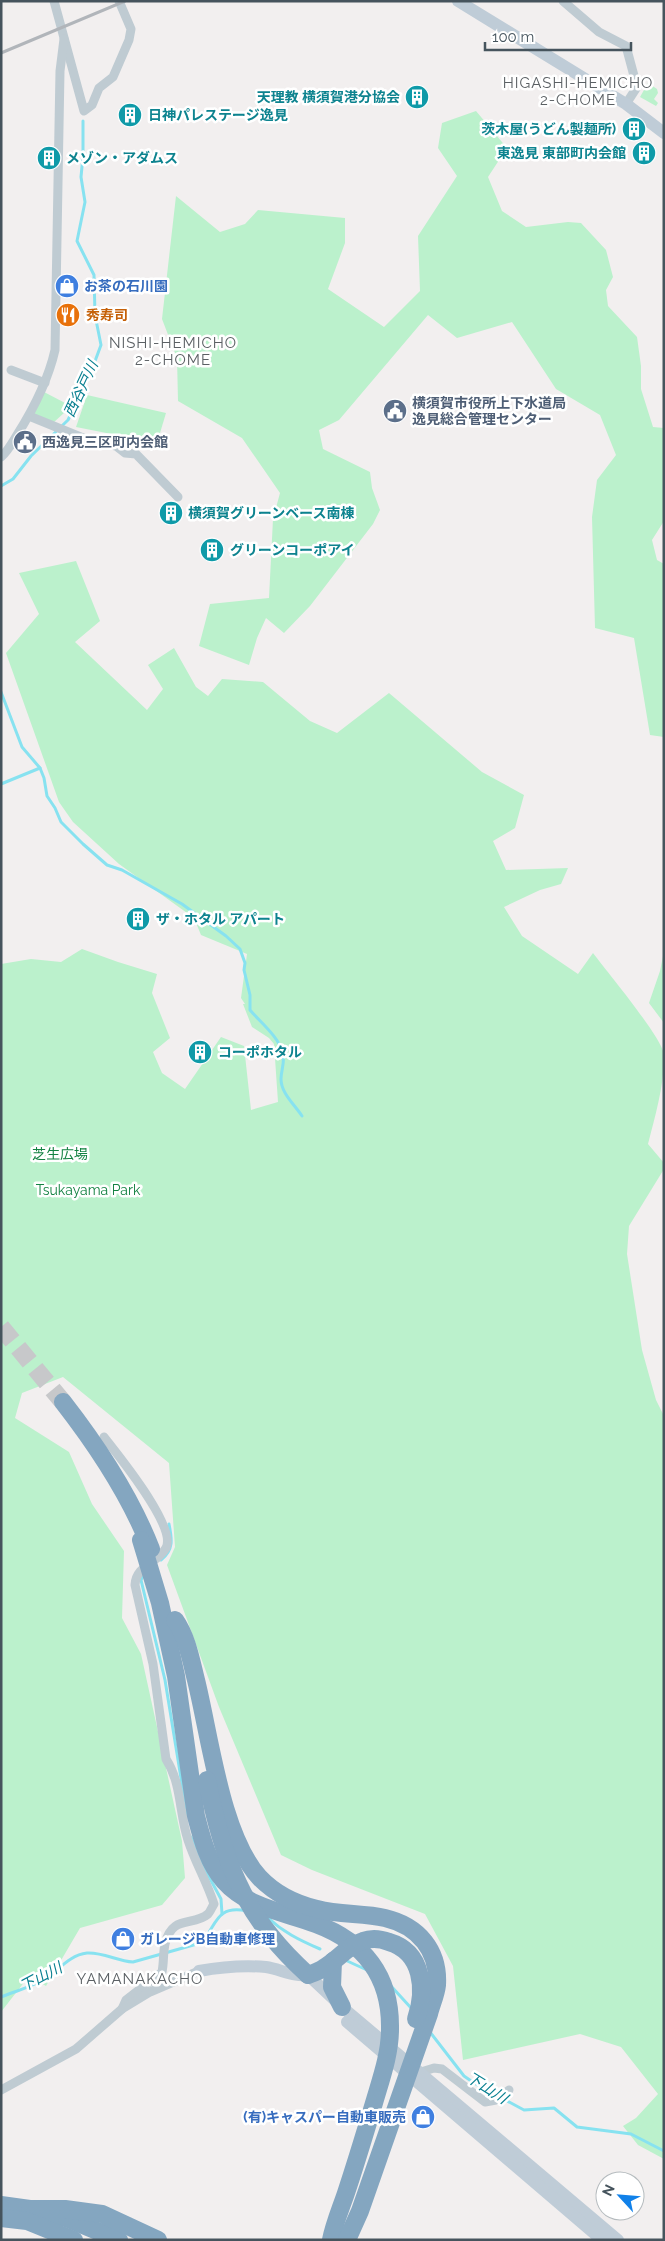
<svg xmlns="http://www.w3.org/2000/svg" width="665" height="2241" font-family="Raleway,'Noto Sans JP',sans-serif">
  <rect width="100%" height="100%" fill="#f2efef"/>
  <g fill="#bbf1cc">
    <polygon points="648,83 657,89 658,93 654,99 658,103 656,106 640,97"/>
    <polygon points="476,111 507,148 488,177 502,211 526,227 568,222 581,223 606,250 613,277 606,290 608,306 637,337 641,366 641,389 653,427 664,428 664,521 652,540 657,560 664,564 664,737 650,735 634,638 595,628 592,517 597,480 616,455 600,415 556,389 512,322 457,338 428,315 339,420 319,430 323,449 370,472 372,488 380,510 373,524 310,606 284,633 266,618 257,638 249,665 199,646 210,604 269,598 273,519 280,493 242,438 178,401 177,358 162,319 176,196 220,232 245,224 258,210 345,218 345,243 328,289 384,327 420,291 418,236 457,176 438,148 442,123"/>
    <polygon points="44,392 69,405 65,412 53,423 32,414"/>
    <polygon points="87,395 166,413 157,443 76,427"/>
    <path d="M76,561l24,60 -25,21 72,68 16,-21 -15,-24 26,-17 22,39 12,9 14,-17 41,3 47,39 27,12 52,-40 93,79 42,23 -9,33 -22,13 13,29 62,-2 -7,16 -21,6 -36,17 18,29 56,38 15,-21c15,20 67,82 71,101 1,28 -9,63 -16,90l16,19v6l-35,57 -2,28 15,96 14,50 8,16v743l-26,-14 -15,-19 13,-8 22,-24 -37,-47 -41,-13 -117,26 -10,-94 -28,-52 -113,-44 -31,-15 -62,-148 -52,-142 8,-18 -6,-84 -106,-86 -41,16 -7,25 54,34 23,52 32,47 -2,67 19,36 41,187 3,37 -23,27 -82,23 -34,58 -17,-10 -28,36v-1048l30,-5 30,3 21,-13 36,13 39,12 -5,19 18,45 -17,14 9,21 23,16 36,-52 23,9 7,64 27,-8 -4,-58 -5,-6 -17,-11 -9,-23h2l-4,-6 6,-44 -46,-19 -7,-17 -75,-54 -46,-42 -14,-20 -53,-149 33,-39 -20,-41z"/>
    <polygon points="664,951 664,1023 649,1003 660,971"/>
  </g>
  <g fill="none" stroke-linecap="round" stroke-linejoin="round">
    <g stroke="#87e2f0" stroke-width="3">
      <polyline points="1,486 13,479 31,456 68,420 91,372 101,345 95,315 94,275 77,241 85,202 81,177 83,156 83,121"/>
      <polyline points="1,692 22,747 40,768 1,784"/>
      <path d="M40,768l4,10 3,18 8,12 6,14 22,22 24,21 15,5 60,34 44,32 14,13 5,14 -1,7 6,25v15c11,13 28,26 33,43 2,10 -2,17 -2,26 0,14 13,25 21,37"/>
      <path d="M161,1560c13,-10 11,-21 8,-36"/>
      <polyline points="144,1574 141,1580 165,1680 187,1815"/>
      <polyline points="191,1837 201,1862 221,1899 222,1914"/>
      <path d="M267,1917c16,15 32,23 53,32"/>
      <polyline points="345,1960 367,1970"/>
      <polyline points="391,1986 412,2009"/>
      <path d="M1,1997c15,-6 30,-10 44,-18 13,-8 24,-24 42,-26 16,-1 30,8 46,9l64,-18c20,-10 14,-41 50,-33"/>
      <polyline points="430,2032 464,2076 474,2083 524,2110 554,2108 577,2127 631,2134 664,2151"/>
    </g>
    <polyline stroke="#c7c8ca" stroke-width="18" stroke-dasharray="18 9" stroke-linecap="butt" points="1,1327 63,1402"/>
    <g stroke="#bfcbd2" stroke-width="9">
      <polyline points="54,1 84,111 92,105 99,88 113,77 129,40 131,29 119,1"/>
      <polyline points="563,1 599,32 626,46 637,87 626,104"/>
      <polyline points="11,370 45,383"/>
      <polyline points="29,416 88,440 116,446 125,453 136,454 178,497"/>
      <path d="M1,457c7,-6 11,-14 16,-22 17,-27 31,-54 38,-85l5,-279 4,-32"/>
      <path d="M104,1437c14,18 73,90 62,111 -9,16 -30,17 -31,37l18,79 13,95c16,25 13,54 22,81 7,22 19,42 26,64 -2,3 -4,8 -6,10 -15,13 -36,0 -43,30 -2,9 -1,18 -3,28l-36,28 -4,9"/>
      <polyline points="421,2072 434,2068 442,2069 485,2102 496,2100 509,2090"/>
      <polyline points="1,2090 76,2049 122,2009 150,1992 199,1971"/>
    </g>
    <g stroke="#bfccd7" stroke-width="12">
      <polyline points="458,1 626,104 664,133"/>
      <path d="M199,1971c22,-4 44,-6 67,-4 14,2 27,10 42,8l34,32 276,233"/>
      <polyline points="347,2022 602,2240"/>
    </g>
    <g stroke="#84a6c0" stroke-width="18">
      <path d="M63,1402c35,45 67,93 88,147"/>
      <path d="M141,1540l19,63 16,73 20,140c6,23 12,47 28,65 24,27 60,31 92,43 48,18 75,52 74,105 0,25 -9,50 -16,74 -9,30 -18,60 -28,90 -5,15 -12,31 -15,47"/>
      <path d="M175,1620c12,17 16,40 21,60 14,56 25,155 63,197 15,16 37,27 58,32 22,6 46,4 68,9 34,8 54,33 52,67 -1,10 -6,20 -8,29l-69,197 -13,29"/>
      <path d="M207,1780c11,56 27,111 64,156 11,14 24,27 37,39"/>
      <polyline points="333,1961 332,1987 342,2007"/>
      <path d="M308,1975c6,-2 12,-4 17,-8 14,-8 22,-21 38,-26 8,-3 18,-2 26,1 34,10 37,48 27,77"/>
      <polyline points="1,2205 37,2210 66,2218 119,2240"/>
      <polyline points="30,2209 65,2209 102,2214 158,2240"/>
      <polyline points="1,2218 27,2221 74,2240"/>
    </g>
    <polyline stroke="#b1b5ba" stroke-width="3" points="1,53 125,1"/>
  </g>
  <defs>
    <g id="building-disc" transform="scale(1.25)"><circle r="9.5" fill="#0f9aa8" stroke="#fff"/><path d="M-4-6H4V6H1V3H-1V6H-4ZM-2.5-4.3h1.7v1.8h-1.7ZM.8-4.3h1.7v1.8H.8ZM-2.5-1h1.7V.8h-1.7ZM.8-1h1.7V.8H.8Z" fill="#fff"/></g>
    <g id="shop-disc" transform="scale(1.25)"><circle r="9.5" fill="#3f7fe0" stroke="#fff"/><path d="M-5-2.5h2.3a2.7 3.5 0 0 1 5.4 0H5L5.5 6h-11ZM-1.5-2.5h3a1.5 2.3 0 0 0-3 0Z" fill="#fff"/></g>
    <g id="restaurant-disc" transform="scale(1.25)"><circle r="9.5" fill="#e8710a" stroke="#fff"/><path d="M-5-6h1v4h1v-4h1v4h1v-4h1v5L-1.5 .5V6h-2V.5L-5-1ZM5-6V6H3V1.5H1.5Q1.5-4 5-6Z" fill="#fff"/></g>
    <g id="civic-disc" transform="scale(1.25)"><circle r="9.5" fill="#5c6f8a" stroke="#fff"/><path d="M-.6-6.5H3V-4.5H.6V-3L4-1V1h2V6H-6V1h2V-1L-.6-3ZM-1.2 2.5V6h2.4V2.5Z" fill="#fff"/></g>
  </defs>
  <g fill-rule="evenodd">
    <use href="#building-disc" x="417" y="97"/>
    <use href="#building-disc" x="130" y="115"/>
    <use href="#building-disc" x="634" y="129"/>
    <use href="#building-disc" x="644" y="153"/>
    <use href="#building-disc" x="49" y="158"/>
    <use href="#shop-disc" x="67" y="286"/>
    <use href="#restaurant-disc" x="68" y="315"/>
    <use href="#civic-disc" x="395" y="411"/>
    <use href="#civic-disc" x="25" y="442"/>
    <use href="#building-disc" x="171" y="513"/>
    <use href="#building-disc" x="212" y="550"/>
    <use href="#building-disc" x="138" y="919"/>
    <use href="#building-disc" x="200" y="1052"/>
    <use href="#shop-disc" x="123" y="1939"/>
    <use href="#shop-disc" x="423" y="2117"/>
  </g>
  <g text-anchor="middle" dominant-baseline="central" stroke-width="5" stroke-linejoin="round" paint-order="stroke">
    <g font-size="14" font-weight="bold" fill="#0d838f" stroke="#fff" text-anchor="start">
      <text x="400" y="97" text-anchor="end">天理教 横須賀港分協会</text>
      <text x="148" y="115">日神パレステージ逸見</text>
      <text x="616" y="129" text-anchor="end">茨木屋(うどん製麺所)</text>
      <text x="626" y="153" text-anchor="end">東逸見 東部町内会館</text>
      <text x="66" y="158">メゾン・アダムス</text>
      <text x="188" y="513">横須賀グリーンベース南棟</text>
      <text x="230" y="550">グリーンコーポアイ</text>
      <text x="156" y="919">ザ・ホタル アパート</text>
      <text x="218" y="1052">コーポホタル</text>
    </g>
    <g font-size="14" font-weight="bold" fill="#366cbe" stroke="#fff" text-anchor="start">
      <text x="84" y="286">お茶の石川園</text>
      <text x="140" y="1939">ガレージB自動車修理</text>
      <text x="406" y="2117" text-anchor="end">(有)キャスパー自動車販売</text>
    </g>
    <g font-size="14" font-weight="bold" fill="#c56008" stroke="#fff" text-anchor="start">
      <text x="86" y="315">秀寿司</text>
    </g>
    <g font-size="14" font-weight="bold" fill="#4e5e75" stroke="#fff" text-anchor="start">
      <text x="412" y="403">横須賀市役所上下水道局<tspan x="412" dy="16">逸見総合管理センター</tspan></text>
      <text x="42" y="442">西逸見三区町内会館</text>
    </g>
    <g font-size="14" fill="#138242" stroke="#fff">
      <text x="60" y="1154">芝生広場</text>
      <text x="88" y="1190">Tsukayama Park</text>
    </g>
    <g font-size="15" letter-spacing="1" fill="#5b6064" stroke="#fff">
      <text x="578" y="83">HIGASHI-HEMICHO<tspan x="578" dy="17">2-CHOME</tspan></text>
      <text x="173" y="343">NISHI-HEMICHO<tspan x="173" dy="17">2-CHOME</tspan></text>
      <text x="140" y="1979">YAMANAKACHO</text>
    </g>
    <g font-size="15" font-style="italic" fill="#087f90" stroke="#fff">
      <text transform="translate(81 389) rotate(-65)">西谷戸川</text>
      <text transform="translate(41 1977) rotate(-28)">下山川</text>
      <text transform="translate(487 2088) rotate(32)">下山川</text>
    </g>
  </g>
  <rect width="665" height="2241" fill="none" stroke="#46545d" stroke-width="5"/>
  <g transform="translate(620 2196) rotate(296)"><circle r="24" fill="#ffffff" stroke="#b5bbbe"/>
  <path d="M0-4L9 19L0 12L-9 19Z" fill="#1181e9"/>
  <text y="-8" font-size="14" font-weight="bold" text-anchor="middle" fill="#46545d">N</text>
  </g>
  <path d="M485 42v8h146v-8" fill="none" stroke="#46545d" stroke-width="2.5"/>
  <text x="492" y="42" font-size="15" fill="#46545d" stroke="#ffffff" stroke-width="4" paint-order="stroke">100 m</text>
</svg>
